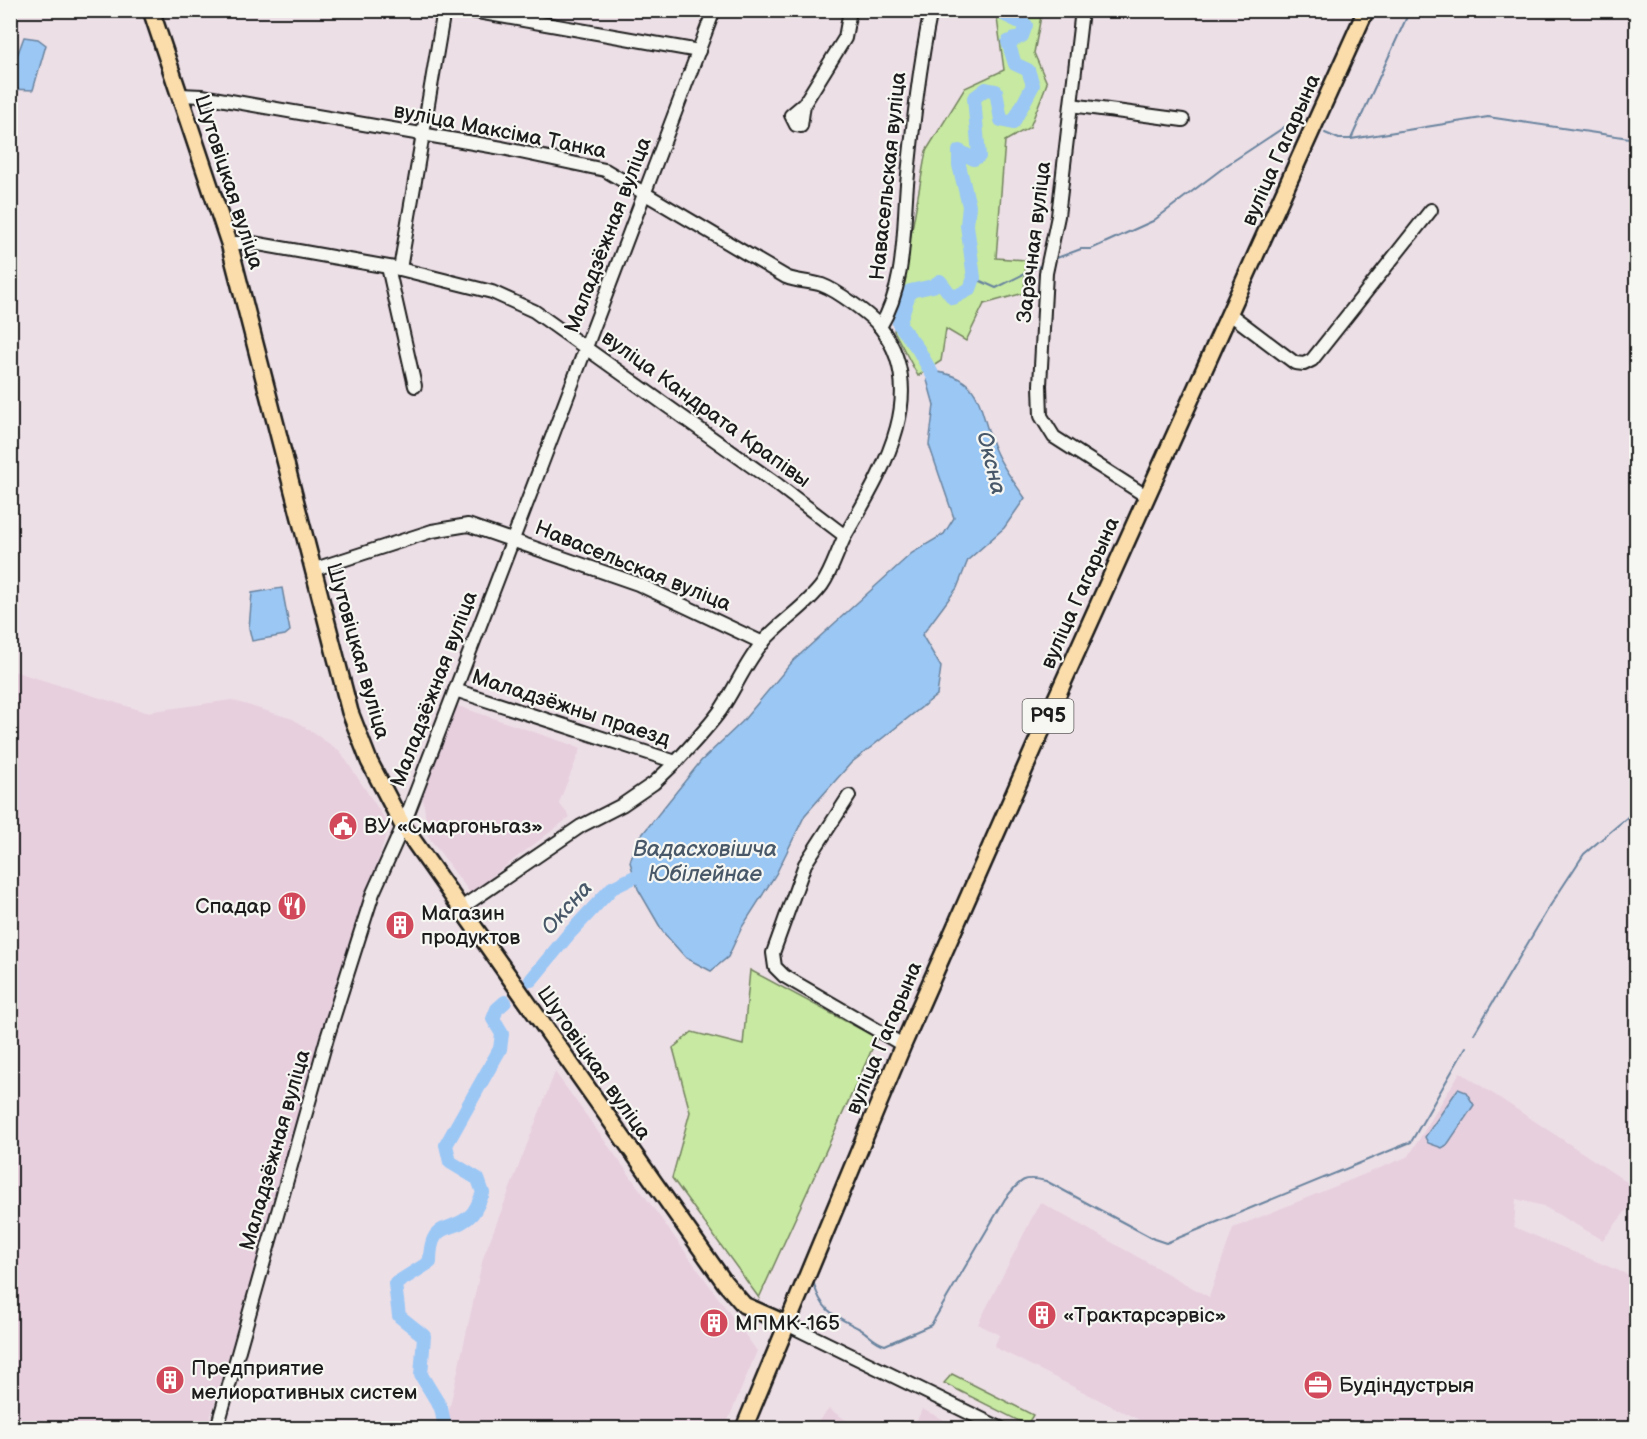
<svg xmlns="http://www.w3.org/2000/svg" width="1647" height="1439" font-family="'Balsamiq Sans',sans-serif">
  <rect width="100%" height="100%" fill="#eddfe6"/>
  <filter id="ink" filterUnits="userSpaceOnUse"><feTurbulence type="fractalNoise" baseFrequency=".0167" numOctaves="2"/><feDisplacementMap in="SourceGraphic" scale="12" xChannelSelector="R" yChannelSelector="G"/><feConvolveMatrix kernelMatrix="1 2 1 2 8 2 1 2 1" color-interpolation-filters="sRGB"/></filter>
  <g filter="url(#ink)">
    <g fill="#e7cfde">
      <polygon points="10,670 146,712 231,700 293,719 340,751 389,825 207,1428 11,1428"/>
      <polygon points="455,705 581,748 559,803 570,817 470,893 428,836 422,792"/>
      <polygon points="555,1072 757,1351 725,1428 445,1428 483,1258"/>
      <polygon points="1460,1072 1636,1188 1636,1198 1603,1240 1543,1206 1516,1199 1514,1227 1636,1278 1636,1428 1155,1428 994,1347 999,1335 978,1324 1040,1202 1209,1297 1233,1228 1409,1156"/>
      <polygon points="829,1409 854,1425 858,1428 812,1428"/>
      <polygon points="922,1409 957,1426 962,1428 914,1428"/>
    </g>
    <g fill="#c7e9a1" stroke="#72825e" stroke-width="1.5">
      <polygon points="996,11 1042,11 1034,53 1047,83 1030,127 1005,141 996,258 1026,260 1024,293 984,304 966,341 946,329 941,361 918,376 894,331 926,151 965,88 1004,70"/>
      <polygon points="750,970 877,1038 759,1298 672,1178 690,1112 673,1048 692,1032 743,1045"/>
      <polygon points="952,1374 1033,1415 1027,1425 944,1383"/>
    </g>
    <g fill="#9bc7f5" stroke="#68839e" stroke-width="1.5">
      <polygon points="24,37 38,39 46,45 33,90 11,89 11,72"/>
      <path d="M931,371c55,6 46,38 64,79 7,17 20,33 30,48l-21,30 -36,32 -11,28 -35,47 19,32 -4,28 -86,68 -46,52 -29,59 -34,53 -14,30 -17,14 -25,-13 -23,-26 -25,-43 -8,-27 6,-20 65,-81 41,-39 51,-61 119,-108 32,-19 10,-16 -25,-73 5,-40 -7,-25z"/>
      <polygon points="282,588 290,631 285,635 252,641 249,628 252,593"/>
      <polygon points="1458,1089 1466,1092 1474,1105 1447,1145 1442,1148 1428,1143 1425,1137"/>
    </g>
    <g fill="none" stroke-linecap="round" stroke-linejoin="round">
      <g stroke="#68839e" stroke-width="2">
        <polyline points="1325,133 1339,139 1351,139 1488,117 1636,139"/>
        <polyline points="1351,139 1410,10"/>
        <polyline points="1054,259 1081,249 1091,249 1153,221 1227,165 1292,122 1305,124"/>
        <polyline points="974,278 996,288 1044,264"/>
        <polyline points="1474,1034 1548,909 1584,854 1636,810"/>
        <path d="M814,1284c8,29 22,32 46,45 9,5 14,13 25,16l46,-20 74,-126c15,-18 17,-24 41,-18l108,58 12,4 245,-101 55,-95"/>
      </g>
      <g stroke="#9bc7f5" stroke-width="14">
        <polyline points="940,388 918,349 899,324 910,291 933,286 940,281 953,298 970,289 974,278 967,225 969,206 959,165 959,151 974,159 979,156 974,98 986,89 996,91 1001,120 1013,123 1033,85 1028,70 1015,64 1008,42 1022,36 1026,25 1005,15 1007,10"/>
        <polyline points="531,980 568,935 612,888 651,869"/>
        <path d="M445,1428l-4,-20 -20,-33 3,-39 -25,-20 -4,-32 35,-22c0,-45 23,-27 42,-48 5,-6 8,-15 11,-21l-5,-14 -28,-17 -4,-17 54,-96 2,-15 -9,-15 4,-10 8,-7"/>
      </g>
      <g stroke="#1c1c1c" stroke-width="16">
        <g id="minor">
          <polyline points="466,10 699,51"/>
          <polyline points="1082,10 1058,216 1046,273 1040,385 1041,416 1054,437 1146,496"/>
          <path d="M180,95l22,1 300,52 103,22 181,107c12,5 24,4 36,8 14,5 49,30 58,42 52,67 0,148 -35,209 -8,16 -13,35 -23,49 -16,22 -41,36 -59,57 -17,20 -28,47 -43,69 -13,18 -30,35 -44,51l-221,-72"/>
          <polyline points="804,104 791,115 796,125 801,126 804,104 845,38 850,10"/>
          <polyline points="1071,105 1183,120"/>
          <polyline points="229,243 253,243 400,269 492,292 534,311 778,485 845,536"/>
          <polyline points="388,267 415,386"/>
          <polyline points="400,269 444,10"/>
          <polyline points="1230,314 1295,363 1304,364 1312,360 1431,210"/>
          <path d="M880,327c26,-42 23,-96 27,-143 6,-58 12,-117 24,-174"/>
          <polyline points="312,570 432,531 468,525 638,584 763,643"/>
          <polyline points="849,796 805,864 773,953 775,967 784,976 903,1045"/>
          <polyline points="461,908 581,826 622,805 654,783 676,762"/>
          <polyline points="787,1324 1000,1428"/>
          <path d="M217,1428l110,-390 46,-145 30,-67c104,-272 209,-543 311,-816"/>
        </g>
      </g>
      <g stroke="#1c1c1c" stroke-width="20">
        <g id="major">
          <polyline points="151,10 229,243 350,712 369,761 403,826 725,1283 744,1305 787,1324"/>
          <polyline points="744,1428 903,1045 1053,705 1366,10"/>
        </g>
      </g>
      <use href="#minor" stroke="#f6f6f2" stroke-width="12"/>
      <use href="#major" stroke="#faddab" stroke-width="15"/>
    </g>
  </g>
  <defs>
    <g id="civic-disc" transform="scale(1.5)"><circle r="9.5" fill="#d1495b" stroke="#f6f6f2"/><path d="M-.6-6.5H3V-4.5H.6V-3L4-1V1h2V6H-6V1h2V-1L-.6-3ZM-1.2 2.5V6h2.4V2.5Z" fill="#fff"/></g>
    <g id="restaurant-disc" transform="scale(1.5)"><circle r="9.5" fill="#d1495b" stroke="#f6f6f2"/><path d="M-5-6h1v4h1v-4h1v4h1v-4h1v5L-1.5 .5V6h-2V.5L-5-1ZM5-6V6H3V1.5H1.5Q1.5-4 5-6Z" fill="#fff"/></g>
    <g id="building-disc" transform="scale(1.5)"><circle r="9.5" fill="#d1495b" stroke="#f6f6f2"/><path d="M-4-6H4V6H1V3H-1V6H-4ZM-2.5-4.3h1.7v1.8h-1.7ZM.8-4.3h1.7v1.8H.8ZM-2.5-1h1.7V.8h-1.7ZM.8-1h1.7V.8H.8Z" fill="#fff"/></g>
    <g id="office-disc" transform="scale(1.5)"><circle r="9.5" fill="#d1495b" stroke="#f6f6f2"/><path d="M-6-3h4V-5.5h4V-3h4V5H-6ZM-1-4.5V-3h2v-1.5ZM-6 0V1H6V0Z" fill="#fff"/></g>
  </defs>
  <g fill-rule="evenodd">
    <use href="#civic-disc" x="343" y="826"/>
    <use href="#restaurant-disc" x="292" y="906"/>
    <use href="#building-disc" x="400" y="925"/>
    <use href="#building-disc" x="1042" y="1315"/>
    <use href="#building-disc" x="714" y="1323"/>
    <use href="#building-disc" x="170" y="1380"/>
    <use href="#office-disc" x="1318" y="1385"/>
  </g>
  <g text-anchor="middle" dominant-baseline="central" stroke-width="4.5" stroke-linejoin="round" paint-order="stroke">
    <rect fill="#f6f6f2" stroke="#5d5d5c" stroke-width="1.5" x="1022.5" y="699" width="51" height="34" rx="4.5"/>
    <g font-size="20" font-weight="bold" fill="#1c1c1c">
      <text x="1048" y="716">Р95</text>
    </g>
    <g font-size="21" fill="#1c1c1c" stroke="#f6f6f2">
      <text transform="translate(500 131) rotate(11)">вуліца Максіма Танка</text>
      <text transform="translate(1281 150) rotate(-66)">вуліца Гагарына</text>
      <text transform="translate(888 176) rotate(-84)">Навасельская вуліца</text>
      <text transform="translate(229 182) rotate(72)">Шутовіцкая вуліца</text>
      <text transform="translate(608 235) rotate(-69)">Маладзёжная вуліца</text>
      <text transform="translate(1034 242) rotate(-83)">Зарэчная вуліца</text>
      <text transform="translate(706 409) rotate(36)">вуліца Кандрата Крапівы</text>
      <text transform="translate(633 566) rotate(22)">Навасельская вуліца</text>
      <text transform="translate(1080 593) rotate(-66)">вуліца Гагарына</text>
      <text transform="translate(358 651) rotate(74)">Шутовіцкая вуліца</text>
      <text transform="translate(434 689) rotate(-69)">Маладзёжная вуліца</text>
      <text transform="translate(571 708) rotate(18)">Маладзёжны праезд</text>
      <text transform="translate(884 1038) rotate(-67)">вуліца Гагарына</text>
      <text transform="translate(594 1063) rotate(55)">Шутовіцкая вуліца</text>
      <text transform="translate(275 1150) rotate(-74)">Маладзёжная вуліца</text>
    </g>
    <g font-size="21" fill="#1c1c1c" stroke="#f6f6f2" text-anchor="start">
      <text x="364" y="826">ВУ «Смаргоньгаз»</text>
      <text x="271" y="906" text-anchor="end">Спадар</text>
      <text x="421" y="913">Магазин<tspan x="421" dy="24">продуктов</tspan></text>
      <text x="1063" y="1315">«Трактарсэрвіс»</text>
      <text x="735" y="1323">МПМК-165</text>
      <text x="191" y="1368">Предприятие<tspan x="191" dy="24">мелиоративных систем</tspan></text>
      <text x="1339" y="1385">Будіндустрыя</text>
    </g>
    <g font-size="22" font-style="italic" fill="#485868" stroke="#f6f6f2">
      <text transform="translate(991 463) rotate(76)">Оксна</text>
      <text x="705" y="849">Вадасховішча<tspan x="705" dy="25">Юбілейнае</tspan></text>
      <text transform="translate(567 908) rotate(-48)">Оксна</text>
    </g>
  </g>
  <rect width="1647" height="1439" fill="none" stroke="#f6f6f2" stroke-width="36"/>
  <rect x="18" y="18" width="1611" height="1403" fill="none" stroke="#1c1c1c" stroke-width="2" filter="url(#ink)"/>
</svg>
